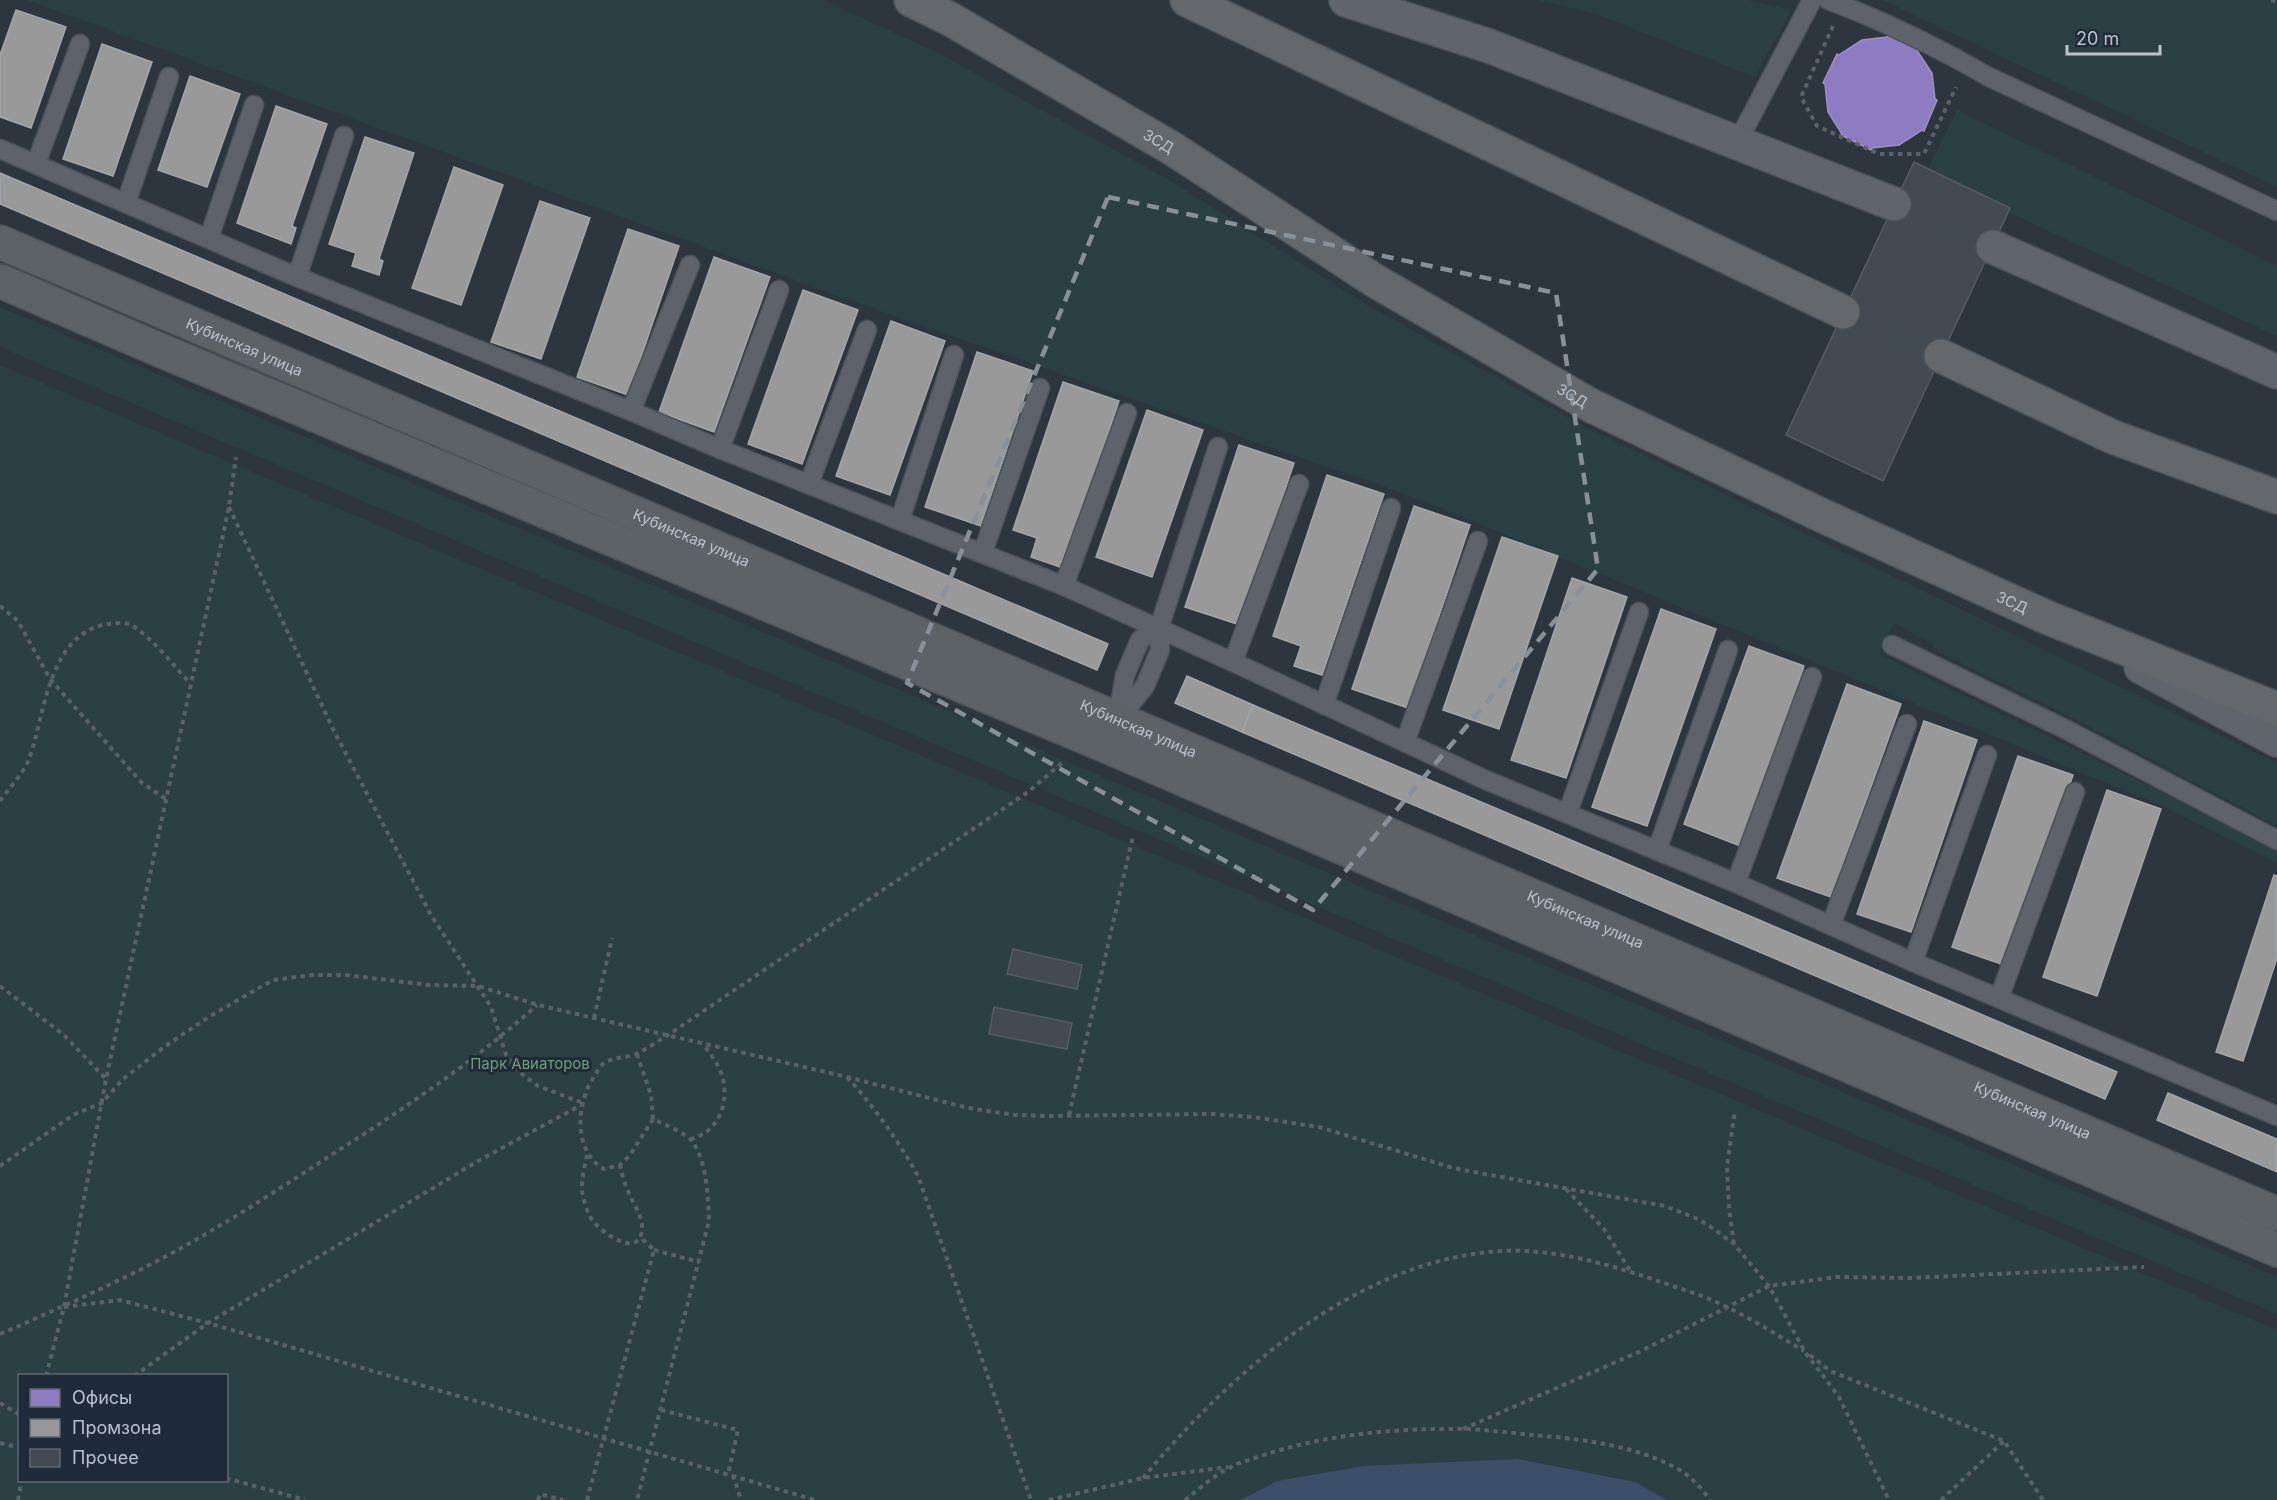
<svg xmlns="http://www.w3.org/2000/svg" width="2277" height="1500" font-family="Inter,sans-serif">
  <rect width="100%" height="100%" fill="#2d353e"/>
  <g fill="#2a4044" fill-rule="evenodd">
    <polygon points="27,0 823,0 938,53 1164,177 1364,303 1578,423 2277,763 2277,826 2086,725 1932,649 1934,645 1894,623 1879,654 2176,799 2277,851 2277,863 2162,806 1419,499 866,306"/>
    <polygon points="1538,0 1748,0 1791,10 1755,77 1596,14"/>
    <polygon points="1882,0 2277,0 2277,187"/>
    <polygon points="1957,110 2277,266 2277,336 2057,235 1926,172"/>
    <polygon points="0,307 2277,1277 2277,1314 0,347"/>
    <path d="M0,365l2277,965v170h-2277zM20,1376h206v104h-206z"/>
  </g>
  <polygon fill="#3b4f69" points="1517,1459 1635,1482 1667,1500 1241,1500 1277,1481 1364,1466"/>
  <polygon fill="#8e7cc3" stroke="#9b91c6" stroke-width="1.5" points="1888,35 1918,49 1918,52 1932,73 1935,99 1937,100 1924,131 1922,130 1899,145 1872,148 1871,150 1841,135 1842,134 1828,112 1825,84 1823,83 1837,54 1839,55 1862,40 1887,37"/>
  <g fill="#999" stroke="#a3a5a9" stroke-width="1.5">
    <polygon points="16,10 66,27 31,128 0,117 0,55"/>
    <polygon points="102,44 152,62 113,176 63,159"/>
    <polygon points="190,76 240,94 207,187 158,170"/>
    <polygon points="276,106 327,124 292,226 296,228 291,244 237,223"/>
    <polygon points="365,137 414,153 379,259 383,261 379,275 352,266 356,253 329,244"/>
    <polygon points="454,167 503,185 461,305 412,288"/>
    <polygon points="0,173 1108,644 1097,670 0,204"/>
    <polygon points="540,201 590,218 541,359 491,342"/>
    <polygon points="628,229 679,246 628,395 577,377"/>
    <polygon points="714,257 770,277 714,432 659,412"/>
    <polygon points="803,290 858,310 802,464 748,444"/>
    <polygon points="891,321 945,341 890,495 836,476"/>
    <polygon points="977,352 1033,371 981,526 925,507"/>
    <polygon points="1063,382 1119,401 1070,548 1067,547 1060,567 1031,557 1037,538 1013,530"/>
    <polygon points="1147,410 1203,430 1152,577 1096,557"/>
    <polygon points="1239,445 1294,463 1240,625 1185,607"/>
    <polygon points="1327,475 1384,494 1322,675 1294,666 1301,646 1273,636"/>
    <polygon points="1414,506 1470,525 1408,708 1352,689"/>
    <polygon points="1502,537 1558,556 1499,729 1443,710"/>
    <polygon points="1572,578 1627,597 1566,778 1511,760"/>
    <polygon points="1661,609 1716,629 1647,826 1592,807"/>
    <polygon points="1749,646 1804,666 1743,847 1684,824"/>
    <polygon points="1187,676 1253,705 1242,732 1175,703"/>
    <polygon points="1847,684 1901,704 1831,897 1777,878"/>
    <polygon points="1253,705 2117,1072 2105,1099 1242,732"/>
    <polygon points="1924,721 1977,740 1911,932 1857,914"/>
    <polygon points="2018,756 2073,775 2007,966 1952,947"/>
    <polygon points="2107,790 2161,809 2097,996 2043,977"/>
    <polygon points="2274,875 2277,876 2277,958 2243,1061 2216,1052"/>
    <polygon points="2168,1093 2277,1139 2277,1172 2157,1120"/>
  </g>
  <g fill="#444a52" stroke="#565c65" stroke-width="1.5">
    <polygon points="1914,162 2010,208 1883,481 1786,435"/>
    <polygon points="1013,949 1082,965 1077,989 1007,974"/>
    <polygon points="994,1007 1072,1023 1067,1049 989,1034"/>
  </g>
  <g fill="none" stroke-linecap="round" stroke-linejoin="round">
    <polyline stroke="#424a53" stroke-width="33" stroke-dasharray="33 16" stroke-linecap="butt" points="1894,204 1993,247"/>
    <polyline stroke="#424a53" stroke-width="33" stroke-dasharray="33 16" stroke-linecap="butt" points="1843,312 1941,356"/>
    <g stroke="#4c5158" stroke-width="21">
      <g id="lane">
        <path d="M1828,0c56,21 109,47 161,77l288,134"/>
        <polyline points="1737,143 1812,0"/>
        <polyline points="0,149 297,277 631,411 720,449 1064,586 1233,662 1488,781 1736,883 1913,962 2277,1116"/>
        <polyline points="36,164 80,44"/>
        <polyline points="126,203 169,77"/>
        <polyline points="209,238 254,105"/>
        <polyline points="297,277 344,136"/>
        <polyline points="631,411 690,265"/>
        <polyline points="720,449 779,290"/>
        <polyline points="809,484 867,330"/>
        <polyline points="900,520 954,355"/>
        <polyline points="983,552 1040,388"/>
        <polyline points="1064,586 1127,413"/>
        <polyline points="1892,645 2067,730 2277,840"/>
        <polyline points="1233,662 1299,484"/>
        <polyline points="1324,705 1391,508"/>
        <polyline points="1118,716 1125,675 1140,640 1159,628"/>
        <polyline points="1118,719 1145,686 1160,650 1159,628 1218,447"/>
        <polyline points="1405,742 1478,541"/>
        <polyline points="1568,812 1639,612"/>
        <polyline points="1657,850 1728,650"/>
        <polyline points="1736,883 1812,677"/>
        <polyline points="1831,925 1907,724"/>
        <polyline points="1913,962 1987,755"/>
        <polyline points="1999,998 2075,792"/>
      </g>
    </g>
    <g stroke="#4c5158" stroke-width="36">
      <g id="secondary">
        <path id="s1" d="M0,242l2277,972"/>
        <polyline points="0,281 155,348 1106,746 2277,1250"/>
      </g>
    </g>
    <g stroke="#4b515a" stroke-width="36">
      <g id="primary">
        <polyline points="1346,0 1489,46 1894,204"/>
        <polyline points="1993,247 2277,372"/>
        <polyline points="2141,667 2277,740"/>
      </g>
    </g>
    <g stroke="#4a5159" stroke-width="36">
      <g id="highway">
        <path id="s2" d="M911,0l39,19 223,130 204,133 213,123 231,110 225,102 231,92"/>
        <polyline points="1187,0 1843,312"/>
        <polyline points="1941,356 2113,437 2277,497"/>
      </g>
    </g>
    <g stroke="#5b6267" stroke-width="4" stroke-dasharray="4.5 4.5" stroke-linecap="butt">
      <polyline points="2271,0 2277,2"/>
      <polyline points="1833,26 1801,97 1817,126 1879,154 1924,154 1956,87"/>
      <polyline points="229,507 333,729 431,915 491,1007 506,1055 519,1072 538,1086 583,1103"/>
      <polyline points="0,606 18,621 50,679 142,783 166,799"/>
      <path d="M0,801c9,-13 23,-27 29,-42 16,-44 19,-126 79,-135 7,-1 17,-2 23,1 22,13 42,40 59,58"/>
      <polyline points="0,986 64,1035 106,1079"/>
      <polyline points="594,1018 612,938"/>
      <path d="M637,1054l14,41 2,24c10,5 30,13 37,20 17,18 18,59 19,82l-72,279"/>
      <path d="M847,1077c28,31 51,63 71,99l113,324"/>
      <polyline points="1069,1115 1133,836"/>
      <path d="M653,1119l-23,36 -10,10 -16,4c-32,-18 -28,-69 -8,-95 2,-4 5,-9 8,-11 9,-6 22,-5 32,-9 11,-5 22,-13 32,-19l360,-243 35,-30"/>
      <path d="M690,1139c27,-6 39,-33 33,-60 -3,-13 -12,-24 -19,-34"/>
      <path d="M587,1155c-2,11 -6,25 -5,36 2,10 5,22 11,30 11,14 50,40 49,4 -1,-12 -10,-23 -14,-34 -4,-8 -6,-17 -8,-26"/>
      <polyline points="0,1166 73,1115 102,1103 123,1079 164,1047 210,1016 273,980 312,975 346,975 429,985 478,986 538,1005 847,1077 968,1108 1015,1115 1048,1116 1211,1114 1253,1117 1319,1127 1453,1168 1479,1173 1665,1206 1698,1219 1714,1229 1734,1244 1769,1286 1805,1352 1839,1397 1889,1500"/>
      <polyline points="1566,1189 1604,1229 1631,1272"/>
      <polyline points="1734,1244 1729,1208 1727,1166 1735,1110"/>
      <polyline points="654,1250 699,1262"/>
      <polyline points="64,1307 120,1300 208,1323 815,1500"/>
      <path d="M0,1334c53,-23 105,-46 157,-73 63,-33 122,-72 182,-111 69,-44 137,-90 198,-145"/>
      <polyline points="1810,1355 1830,1371 2004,1441 2043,1500"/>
      <polyline points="46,1376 64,1307 106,1079 229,507 236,457"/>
      <polyline points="134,1376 208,1323 478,1161 583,1104"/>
      <polyline points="0,1403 20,1415"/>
      <polyline points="661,1410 738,1430 728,1474"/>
      <polyline points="1463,1429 1641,1351 1769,1286 1836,1277 1910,1278 2144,1267"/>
      <polyline points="0,1443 20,1448"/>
      <polyline points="733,1475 741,1500"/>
      <polyline points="226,1478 305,1500"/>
      <path d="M1143,1478c86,-103 206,-211 345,-226 60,-6 117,11 173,30 23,8 47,15 68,26 26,13 50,28 75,43"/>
      <polyline points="18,1500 22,1480"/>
      <polyline points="538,1500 540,1494 563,1500"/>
      <polyline points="587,1500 654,1250 640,1237"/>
      <polyline points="1049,1500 1143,1478 1228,1467"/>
      <path d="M1185,1500c14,-11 28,-24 44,-32 8,-5 17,-7 26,-10 65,-23 137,-30 205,-29 24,0 49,4 73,6 48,4 102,10 145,34 14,8 23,19 32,31"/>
      <polyline points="1941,1500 2004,1441"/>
    </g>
    <use href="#lane" stroke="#5e636b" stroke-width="18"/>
    <use href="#secondary" stroke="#5d6269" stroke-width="33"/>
    <use href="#primary" stroke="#60656d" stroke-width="33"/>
    <use href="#highway" stroke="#64676b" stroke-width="33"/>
  </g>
  <path fill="none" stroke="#88909b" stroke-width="4.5" stroke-dasharray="12 8" stroke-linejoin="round" d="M1108,197l448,96 42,276 -285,341 -406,-227z"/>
  <g text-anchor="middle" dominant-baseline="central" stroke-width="6" stroke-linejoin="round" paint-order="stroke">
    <g font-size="15" fill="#b9c1cd" stroke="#202b39">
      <text stroke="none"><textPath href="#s2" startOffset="285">ЗСД</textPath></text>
      <text stroke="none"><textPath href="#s1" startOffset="266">Кубинская улица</textPath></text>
      <text stroke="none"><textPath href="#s2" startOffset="771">ЗСД</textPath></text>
      <text stroke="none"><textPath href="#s1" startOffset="752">Кубинская улица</textPath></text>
      <text stroke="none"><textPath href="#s2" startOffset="1257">ЗСД</textPath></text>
      <text stroke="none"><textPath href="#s1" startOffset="1238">Кубинская улица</textPath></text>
      <text stroke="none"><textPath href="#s1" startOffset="1724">Кубинская улица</textPath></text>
      <text stroke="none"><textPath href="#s1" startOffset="2210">Кубинская улица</textPath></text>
    </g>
    <g font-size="15" fill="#6f9f79" stroke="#202b39">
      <text x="530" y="1063">Парк Авиаторов</text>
    </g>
  </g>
  <rect x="18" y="1374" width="210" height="108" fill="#202b39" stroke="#5d6774" stroke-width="1.5"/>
  <rect x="30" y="1389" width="30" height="18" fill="#8e7cc3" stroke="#5d6774" stroke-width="1.5"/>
  <text x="72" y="1404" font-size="18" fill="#b9c1cd">Офисы</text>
  <rect x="30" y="1419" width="30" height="18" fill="#999999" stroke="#5d6774" stroke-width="1.5"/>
  <text x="72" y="1434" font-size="18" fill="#b9c1cd">Промзона</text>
  <rect x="30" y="1449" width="30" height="18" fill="#444a52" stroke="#5d6774" stroke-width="1.5"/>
  <text x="72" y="1464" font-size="18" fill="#b9c1cd">Прочее</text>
  <path d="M2067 45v9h93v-9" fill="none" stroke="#b9c1cd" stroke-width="3"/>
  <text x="2076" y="45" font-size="18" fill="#b9c1cd" stroke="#202b39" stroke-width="4.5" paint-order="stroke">20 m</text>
</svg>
